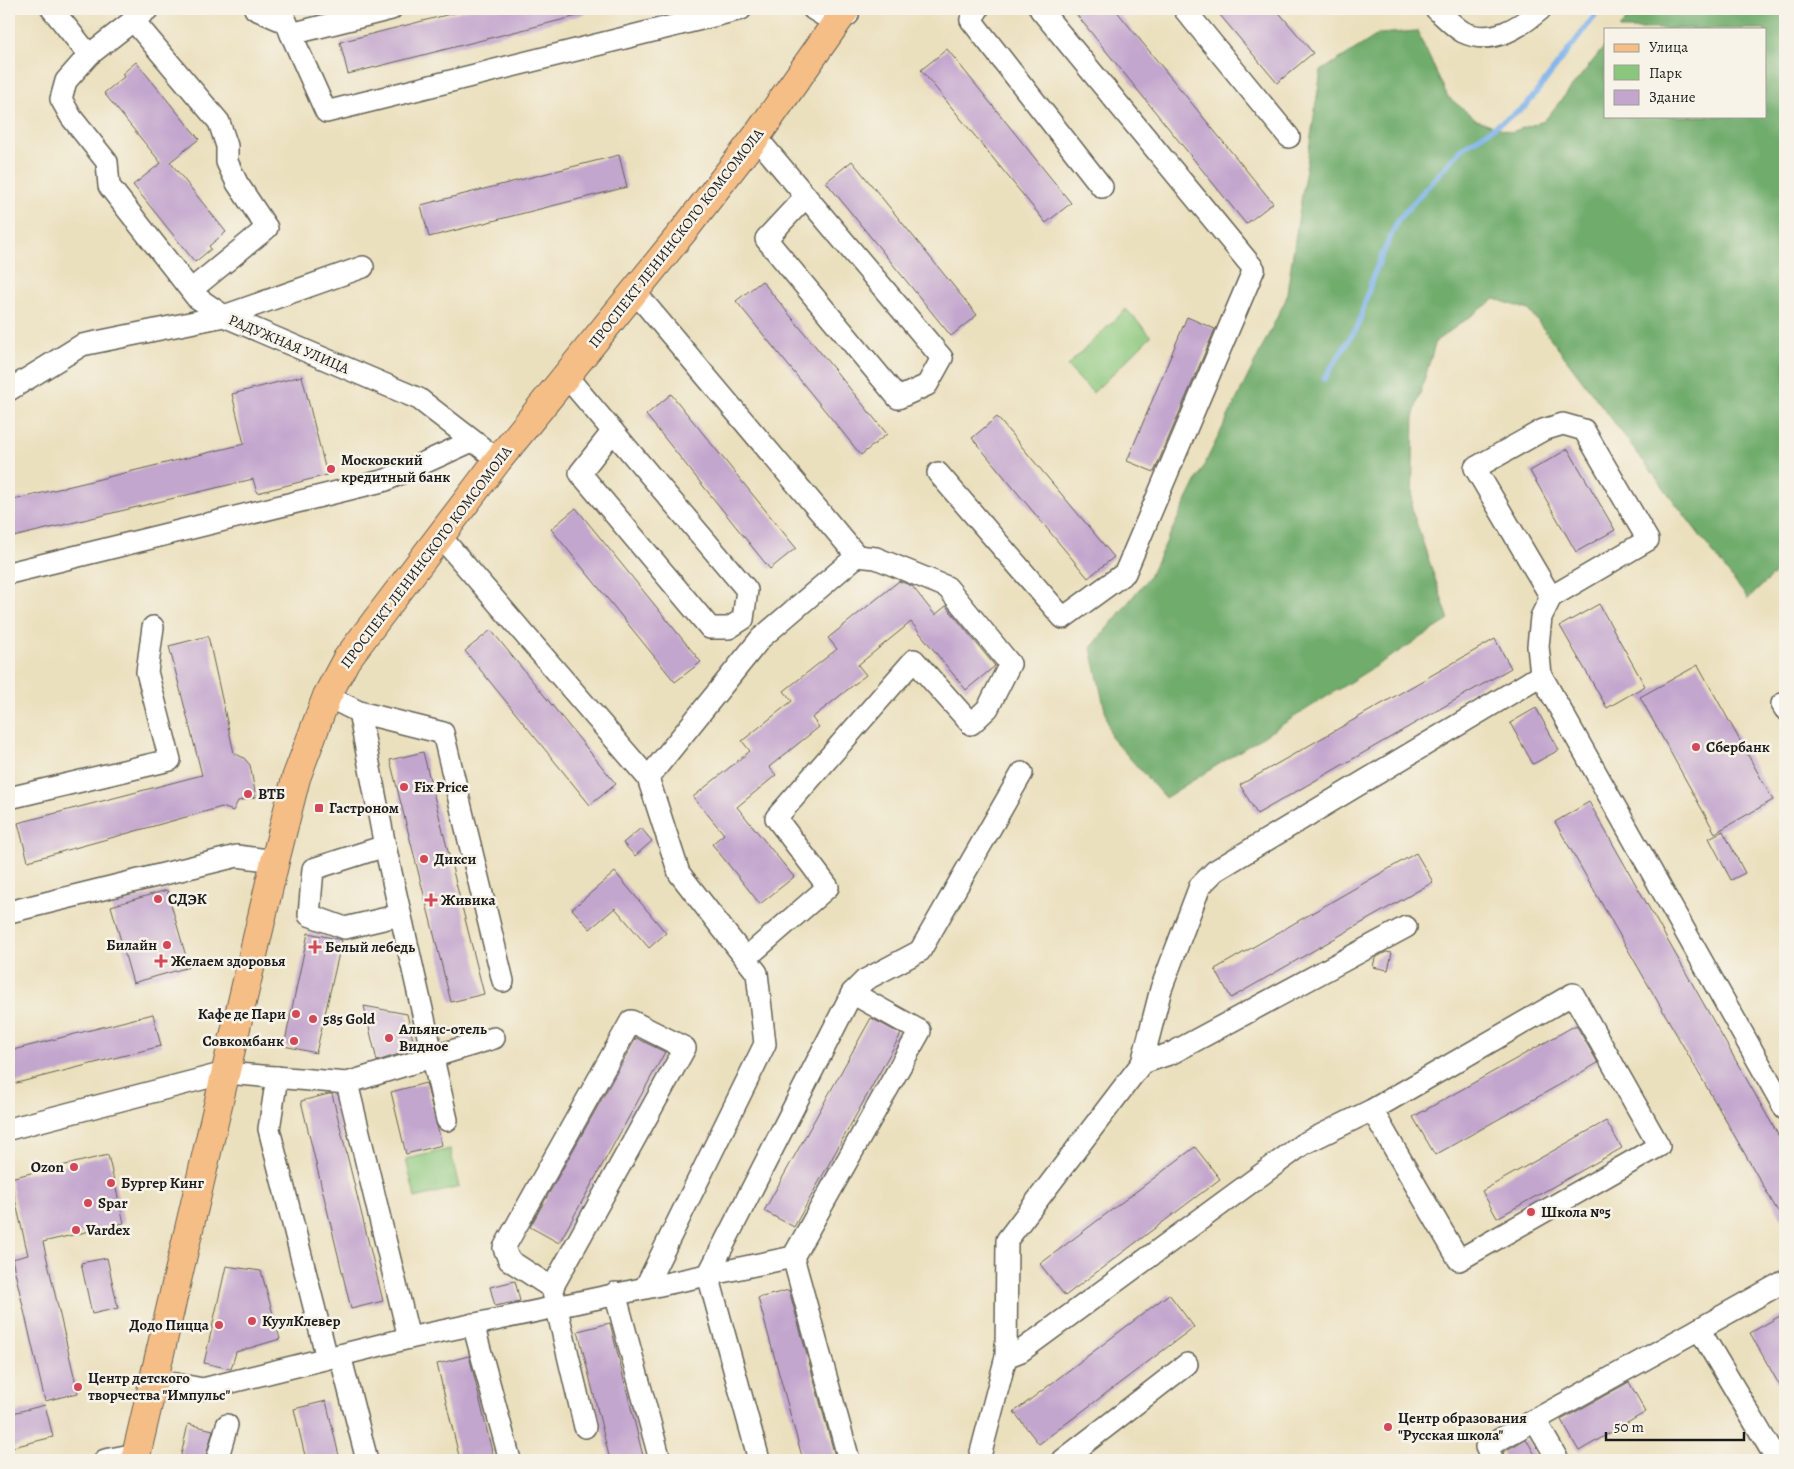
<svg xmlns="http://www.w3.org/2000/svg" width="1794" height="1469" font-family="Alegreya,serif">
  <rect width="100%" height="100%" fill="#f7f3e8"/>
  <filter id="ink" filterUnits="userSpaceOnUse"><feTurbulence type="fractalNoise" baseFrequency=".02" numOctaves="2"/><feDisplacementMap in="SourceGraphic" scale="10" xChannelSelector="R" yChannelSelector="G"/><feConvolveMatrix kernelMatrix="1 2 1 2 8 2 1 2 1" color-interpolation-filters="sRGB"/></filter>
  <filter id="wash" filterUnits="userSpaceOnUse"><feTurbulence type="fractalNoise" baseFrequency=".0096" numOctaves="4" result="noise"/><feDisplacementMap in="SourceGraphic" scale="20" xChannelSelector="R" yChannelSelector="G"/><feGaussianBlur stdDeviation="1.12" result="paint"/><feColorMatrix in="noise" values="0 0 0 0 0 0 0 0 0 0 0 0 0 0 0 0 0 1.4 0 .05"/><feComposite in="paint" operator="in"/></filter>
  <g filter="url(#wash)">
    <rect width="100%" height="100%" fill="#ebe0be"/>
    <g fill="#8ac77c" stroke="#53724c">
      <polygon points="1126,309 1151,336 1093,393 1067,366"/>
      <polygon points="450,1149 459,1187 415,1198 406,1159"/>
    </g>
    <polygon fill="#6fac6c" stroke="#466444" points="1635,9 1785,9 1785,564 1748,599 1529,310 1495,299 1436,341 1414,414 1412,510 1449,620 1165,798 1111,737 1091,648 1149,577 1286,299 1321,71 1379,34 1417,31 1448,97 1477,120 1511,132 1544,121 1605,46 1605,116 1765,116 1765,29 1619,29"/>
    <g fill="none" stroke-linecap="round" stroke-linejoin="round">
      <polyline stroke="#7eb2eb" stroke-width="5.5" points="1324,379 1358,326 1373,276 1398,220 1461,149 1526,106 1600,9"/>
    </g>
    <g id="blocks">
      <g fill="#c3a6ce">
        <polygon points="470,9 584,9 585,14 348,74 340,42"/>
        <polygon points="1072,9 1115,9 1273,203 1246,224"/>
        <polygon points="1215,9 1276,9 1313,53 1277,83"/>
        <polygon points="947,49 1071,203 1046,223 921,70"/>
        <polygon points="136,62 199,139 170,162 226,232 209,246 211,249 195,262 133,185 161,163 104,93 124,77 122,74"/>
        <polygon points="619,155 627,187 429,237 421,205"/>
        <polygon points="852,161 977,315 951,336 826,182"/>
        <polygon points="762,281 887,434 861,455 736,301"/>
        <polygon points="1187,317 1215,329 1154,472 1127,461"/>
        <polygon points="302,376 327,475 257,493 253,479 9,538 9,501 244,444 232,394"/>
        <polygon points="671,394 796,548 770,569 646,415"/>
        <polygon points="997,417 1114,557 1088,578 972,438"/>
        <polygon points="1568,449 1615,530 1576,552 1530,471"/>
        <polygon points="576,508 701,662 675,682 551,529"/>
        <polygon points="899,581 912,586 935,615 946,606 995,666 966,690 911,622 858,665 866,675 812,718 819,727 769,767 776,775 737,807 794,877 760,904 712,844 724,834 693,797 750,751 742,741 792,701 784,691 837,649 828,638"/>
        <polygon points="1599,604 1645,686 1607,708 1560,626"/>
        <polygon points="491,630 616,784 590,805 465,651"/>
        <polygon points="208,636 234,753 244,758 250,765 256,797 238,801 233,811 222,807 28,861 18,823 202,775 169,646"/>
        <polygon points="1495,639 1511,668 1257,814 1240,785"/>
        <polygon points="1698,665 1773,800 1715,833 1640,697"/>
        <polygon points="1536,708 1559,750 1533,764 1510,723"/>
        <polygon points="423,752 484,994 451,1002 390,760"/>
        <polygon points="1589,802 1785,1147 1785,1224 1555,822"/>
        <polygon points="641,828 652,841 635,856 623,843"/>
        <polygon points="1723,831 1745,873 1731,880 1709,838"/>
        <polygon points="1416,853 1433,882 1231,998 1215,969"/>
        <polygon points="615,872 666,933 649,948 615,908 590,929 572,909"/>
        <polygon points="167,890 189,967 133,983 111,906"/>
        <polygon points="308,933 342,940 316,1053 284,1046"/>
        <polygon points="1386,952 1392,953 1388,970 1373,967 1375,958"/>
        <polygon points="364,1006 407,1014 415,1049 377,1061"/>
        <polygon points="153,1014 161,1046 9,1085 9,1051"/>
        <polygon points="871,1018 901,1034 794,1227 764,1211"/>
        <polygon points="1576,1025 1598,1063 1435,1155 1413,1117"/>
        <polygon points="636,1038 665,1052 559,1243 530,1227"/>
        <polygon points="426,1083 442,1145 406,1154 391,1092"/>
        <polygon points="329,1094 332,1094 383,1301 351,1309 301,1101"/>
        <polygon points="1606,1121 1622,1148 1497,1218 1482,1191"/>
        <polygon points="1195,1147 1220,1179 1065,1296 1040,1264"/>
        <polygon points="108,1155 124,1223 43,1242 78,1393 45,1401 12,1259 28,1255 10,1178"/>
        <polygon points="107,1258 118,1308 92,1314 81,1263"/>
        <polygon points="226,1266 261,1271 280,1339 236,1352 231,1369 204,1363"/>
        <polygon points="515,1281 520,1301 495,1306 490,1287"/>
        <polygon points="789,1290 836,1460 803,1460 758,1298"/>
        <polygon points="1169,1294 1194,1327 1039,1444 1014,1412"/>
        <polygon points="1780,1316 1785,1325 1785,1395 1750,1333"/>
        <polygon points="610,1323 612,1331 644,1460 610,1460 578,1331"/>
        <polygon points="469,1356 470,1359 494,1460 460,1460 437,1364"/>
        <polygon points="1629,1382 1646,1412 1579,1451 1561,1420"/>
        <polygon points="326,1401 340,1460 306,1460 294,1409"/>
        <polygon points="45,1405 53,1437 9,1448 9,1414"/>
        <polygon points="188,1424 213,1430 205,1460 180,1460"/>
        <polygon points="1526,1439 1538,1460 1505,1460 1503,1452"/>
      </g>
    </g>
  </g>
  <g filter="url(#ink)">
    <use href="#blocks" fill-opacity="0" stroke="#646155" stroke-width="1"/>
    <g fill="none" stroke-linecap="round" stroke-linejoin="round">
      <g stroke="#646155" stroke-width="24">
        <g id="minor">
          <polyline points="52,9 89,55"/>
          <polyline points="148,9 89,55 66,81 61,99 71,117 107,162 109,186 196,297 224,316 363,267"/>
          <polyline points="255,9 287,23"/>
          <polyline points="281,9 291,34 391,9"/>
          <polyline points="813,9 836,23 848,15"/>
          <polyline points="978,9 971,20 1102,187"/>
          <polyline points="1184,9 1289,137"/>
          <path d="M1436,9c8,7 18,18 27,23 29,14 57,-5 78,-23"/>
          <polyline points="133,20 219,122 227,146 227,162 237,183 267,228 191,290"/>
          <polyline points="291,34 326,112 741,9"/>
          <polyline points="756,137 942,358 927,385 898,398 766,239 806,196"/>
          <polyline points="635,292 857,556 761,638 648,778 679,873 757,973 765,1044 646,1286"/>
          <polyline points="567,377 747,590 743,619 729,628 710,628 580,473 613,431"/>
          <polyline points="9,390 82,345 224,316 419,399 498,460"/>
          <polyline points="938,473 1063,618 1125,573 1254,269 1040,9"/>
          <polyline points="440,536 648,778"/>
          <polyline points="9,573 386,480 472,441"/>
          <polyline points="1551,597 1475,468 1543,430 1563,424 1584,430 1648,540 1551,597 1541,617 1538,646 1541,675 1785,1109"/>
          <polyline points="327,696 359,712 443,733 503,981"/>
          <polyline points="1782,704 1785,709"/>
          <polyline points="359,712 385,846"/>
          <polyline points="9,798 170,760 147,672 153,627"/>
          <polyline points="9,912 237,856 275,861"/>
          <polyline points="400,915 345,928 309,915 313,869 385,846 447,1120"/>
          <polyline points="746,958 828,887 776,818 914,660 971,724 988,708 1010,664 947,587 876,558 857,556"/>
          <polyline points="1142,1063 1172,1053 1406,927"/>
          <polyline points="277,1077 269,1129 327,1358"/>
          <polyline points="347,1083 409,1338"/>
          <polyline points="9,1129 225,1073 347,1083 494,1038"/>
          <polyline points="793,1257 849,1460"/>
          <polyline points="552,1288 685,1048 631,1021 504,1248 509,1260 552,1288 585,1427"/>
          <polyline points="615,1293 660,1460"/>
          <polyline points="473,1324 510,1460"/>
          <polyline points="340,1355 367,1460"/>
          <polyline points="1006,1357 1021,1351 1303,1144 1372,1110 1573,994 1659,1146 1459,1260 1372,1110"/>
          <polyline points="154,1380 203,1389 409,1338 793,1257 920,1031 852,993"/>
          <polyline points="105,1460 136,1454"/>
          <polyline points="217,1460 227,1425"/>
          <polyline points="759,1460 708,1275 852,993 865,980 920,951 1022,773"/>
          <polyline points="979,1460 1006,1357 1007,1240 1142,1063 1161,989 1200,886 1215,871 1541,675"/>
          <polyline points="1063,1460 1187,1364"/>
          <polyline points="1493,1460 1486,1447 1535,1420"/>
          <polyline points="1558,1460 1535,1420 1699,1329"/>
          <polyline points="1777,1460 1699,1329 1785,1281"/>
        </g>
      </g>
      <g stroke="#646155" stroke-width="30">
        <polyline id="major" points="135,1460 275,861 296,778 327,696 346,660 498,460 685,229 756,137 846,9"/>
      </g>
      <use href="#minor" stroke="#fff" stroke-width="21"/>
      <use href="#major" stroke="#f6be87" stroke-width="28"/>
    </g>
  </g>
  <g fill="#d1495b" stroke="#f7f3e8" stroke-width="2">
    <circle cx="331" cy="469" r="5"/>
    <circle cx="1696" cy="747" r="5"/>
    <circle cx="404" cy="787" r="5"/>
    <circle cx="248" cy="794" r="5"/>
    <rect x="314" y="803" width="10" height="10" rx="2.5"/>
    <circle cx="424" cy="859" r="5"/>
    <circle cx="158" cy="899" r="5"/>
    <path d="M428.5 892.5h5v5h5v5h-5v5h-5v-5h-5v-5h5z"/>
    <circle cx="167" cy="945" r="5"/>
    <path d="M312.5 939.5h5v5h5v5h-5v5h-5v-5h-5v-5h5z"/>
    <path d="M158.5 953.5h5v5h5v5h-5v5h-5v-5h-5v-5h5z"/>
    <circle cx="296" cy="1014" r="5"/>
    <circle cx="313" cy="1019" r="5"/>
    <circle cx="389" cy="1038" r="5"/>
    <circle cx="294" cy="1041" r="5"/>
    <circle cx="74" cy="1167" r="5"/>
    <circle cx="111" cy="1183" r="5"/>
    <circle cx="88" cy="1203" r="5"/>
    <circle cx="1531" cy="1212" r="5"/>
    <circle cx="76" cy="1230" r="5"/>
    <circle cx="252" cy="1321" r="5"/>
    <circle cx="219" cy="1325" r="5"/>
    <circle cx="78" cy="1387" r="5"/>
    <circle cx="1388" cy="1427" r="5"/>
  </g>
  <g text-anchor="middle" dominant-baseline="central" stroke-width="5" stroke-linejoin="round" paint-order="stroke">
    <g font-size="15" fill="#1c1c1c" stroke="#f7f3e8">
      <text transform="translate(676 238) rotate(-52)">ПРОСПЕКТ ЛЕНИНСКОГО КОМСОМОЛА</text>
      <text transform="translate(289 344) rotate(23)">РАДУЖНАЯ УЛИЦА</text>
      <text transform="translate(426 557) rotate(-53)">ПРОСПЕКТ ЛЕНИНСКОГО КОМСОМОЛА</text>
    </g>
    <g font-size="15" font-weight="bold" fill="#1c1c1c" stroke="#f7f3e8" text-anchor="start">
      <text x="341" y="460">Московский<tspan x="341" dy="17">кредитный банк</tspan></text>
      <text x="1706" y="747">Сбербанк</text>
      <text x="414" y="787">Fix Price</text>
      <text x="258" y="794">ВТБ</text>
      <text x="329" y="808">Гастроном</text>
      <text x="434" y="859">Дикси</text>
      <text x="168" y="899">СДЭК</text>
      <text x="441" y="900">Живика</text>
      <text x="157" y="945" text-anchor="end">Билайн</text>
      <text x="325" y="947">Белый лебедь</text>
      <text x="171" y="961">Желаем здоровья</text>
      <text x="286" y="1014" text-anchor="end">Кафе де Пари</text>
      <text x="323" y="1019">585 Gold</text>
      <text x="399" y="1029">Альянс-отель<tspan x="399" dy="17">Видное</tspan></text>
      <text x="284" y="1041" text-anchor="end">Совкомбанк</text>
      <text x="64" y="1167" text-anchor="end">Ozon</text>
      <text x="121" y="1183">Бургер Кинг</text>
      <text x="98" y="1203">Spar</text>
      <text x="1541" y="1212">Школа №5</text>
      <text x="86" y="1230">Vardex</text>
      <text x="262" y="1321">КуулКлевер</text>
      <text x="209" y="1325" text-anchor="end">Додо Пицца</text>
      <text x="88" y="1378">Центр детского<tspan x="88" dy="17">творчества "Импульс"</tspan></text>
      <text x="1398" y="1418">Центр образования<tspan x="1398" dy="17">"Русская школа"</tspan></text>
    </g>
  </g>
  <rect width="1794" height="1469" fill="none" stroke="#f7f3e8" stroke-width="30"/>
  <rect x="1604" y="28" width="162" height="90" fill="#f7f3e8" stroke="#9f9d96"/>
  <rect x="1614" y="44" width="25" height="8" fill="#f6be87" stroke="#9f9d96"/>
  <text x="1649" y="52" font-size="15" fill="#1c1c1c">Улица</text>
  <rect x="1614" y="65" width="25" height="15" fill="#8ac77c" stroke="#9f9d96"/>
  <text x="1649" y="78" font-size="15" fill="#1c1c1c">Парк</text>
  <rect x="1614" y="90" width="25" height="15" fill="#c3a6ce" stroke="#9f9d96"/>
  <text x="1649" y="102" font-size="15" fill="#1c1c1c">Здание</text>
  <path d="M1606 1432v8h138v-8" fill="none" stroke="#1c1c1c" stroke-width="2.5"/>
  <text x="1614" y="1432" font-size="15" fill="#1c1c1c" stroke="#f7f3e8" stroke-width="4" paint-order="stroke">50 m</text>
</svg>
